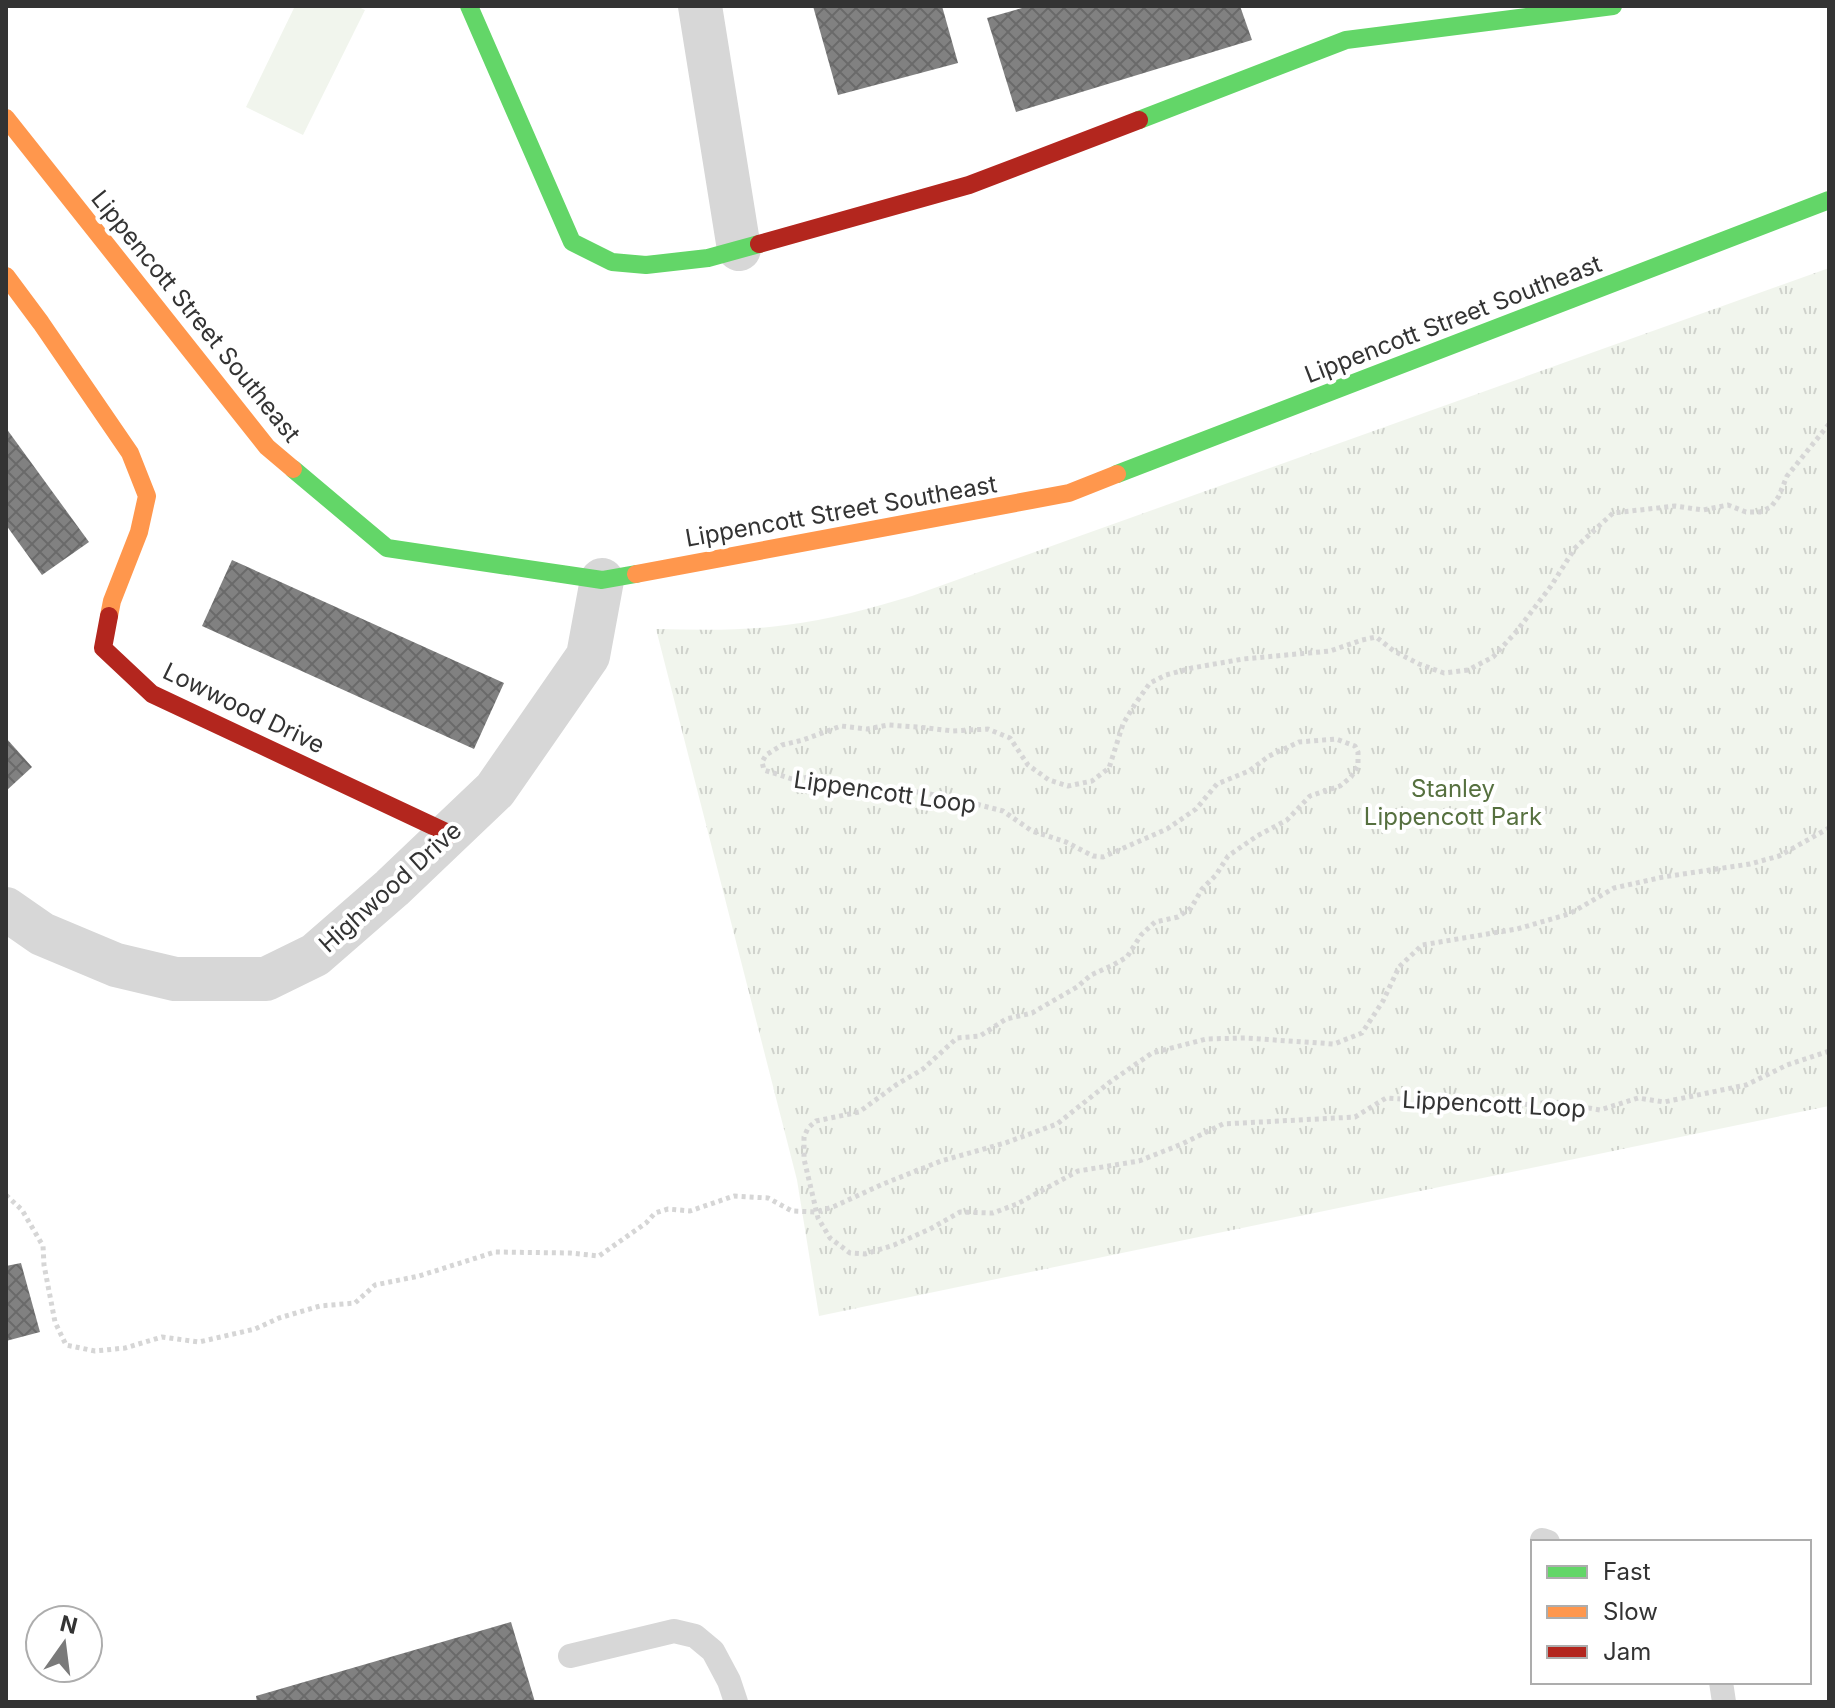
<svg xmlns="http://www.w3.org/2000/svg" width="1835" height="1708" font-family="Inter,sans-serif">
  <defs>
    <pattern id="grass-tufts" width="24" height="20" patternUnits="userSpaceOnUse" patternTransform="scale(2)"><rect width="24" height="20" fill="#f1f5ed"/><path d="M3 7l-1-3M5 7V3M7 7l1-3M15 17l-1-3M17 17v-4M19 17l1-3" fill="none" stroke="#cfd2cc"/></pattern>
    <pattern id="building-cross-hatch" width="8" height="8" patternUnits="userSpaceOnUse" patternTransform="scale(2)"><rect width="8" height="8" fill="#818181"/><path d="M0 0l8 8M0 8l8-8" fill="none" stroke="#6a6a6a"/></pattern>
  </defs>
  <rect width="100%" height="100%" fill="#fff"/>
  <path fill="url(#grass-tufts)" d="M1829,268v838l-1010,210 -22,-136 -141,-551c44,1 87,2 130,-4 43,-5 85,-17 126,-29z"/>
  <polygon fill="#f1f5ed" points="295,6 356,6 365,10 303,135 246,107"/>
  <g fill="url(#building-cross-hatch)">
    <polygon points="813,6 942,6 958,63 838,95"/>
    <polygon points="1029,6 1240,6 1252,40 1016,112 987,18"/>
    <polygon points="6,428 89,542 42,575 6,525"/>
    <polygon points="232,560 504,683 474,749 202,626"/>
    <polygon points="6,738 32,767 6,791"/>
    <polygon points="21,1263 40,1332 6,1341 6,1266"/>
    <polygon points="511,1622 535,1702 257,1702 256,1696"/>
  </g>
  <g fill="none" stroke-linecap="round" stroke-linejoin="round">
    <g stroke="#d6d6d6" stroke-width="5" stroke-dasharray="4 4" stroke-linecap="butt">
      <polyline points="1829,424 1787,476 1779,496 1771,507 1760,512 1746,512 1728,505 1703,510 1675,506 1613,513 1575,548 1551,586 1516,632 1493,657 1468,670 1444,673 1419,664 1394,651 1376,637 1362,640 1330,651 1243,659 1192,668 1166,675 1150,683 1135,704 1123,724 1109,768 1092,781 1068,786 1049,780 1028,765 1010,738 988,729 953,731 918,727 888,725 867,729 841,726 803,740 782,745 766,755 762,762 764,770 795,780 813,776 871,789 920,792 968,802 1003,811 1032,831 1066,842 1093,856 1103,857 1167,829 1196,809 1217,784 1249,771 1269,756 1299,742 1336,739 1355,746 1358,752 1358,766 1351,777 1340,786 1310,796 1287,820 1257,836 1228,856 1216,875 1202,889 1191,908 1178,917 1155,922 1141,935 1127,957 1113,965 1091,975 1077,987 1032,1013 1006,1019 980,1036 957,1038 923,1069 896,1085 859,1112 816,1121 808,1128 804,1137 804,1159 818,1218 830,1238 850,1253 865,1254 894,1245 930,1229 960,1212 993,1213 1017,1204 1078,1171 1139,1161 1182,1144 1223,1124 1355,1117 1386,1098 1418,1100 1468,1099 1506,1106 1555,1102 1600,1110 1638,1098 1664,1102 1746,1085 1787,1065 1829,1051"/>
      <polyline points="6,1195 22,1210 43,1246 44,1265 55,1322 66,1345 95,1351 125,1348 162,1337 199,1342 255,1329 279,1318 320,1306 355,1303 375,1285 419,1276 495,1252 570,1253 599,1256 646,1223 655,1213 668,1209 690,1211 734,1196 768,1198 792,1211 817,1212 835,1206 883,1184 941,1161 1005,1143 1057,1124 1110,1082 1152,1053 1206,1039 1245,1038 1334,1044 1362,1033 1383,1001 1399,967 1422,945 1517,929 1569,914 1614,888 1663,877 1750,864 1779,856 1829,828"/>
    </g>
    <g stroke="#d7d7d7" stroke-width="24">
      <polyline points="1542,1540 1548,1542"/>
      <polyline points="570,1656 674,1631 695,1636 713,1651 729,1681 736,1702"/>
      <polyline points="1721,1682 1724,1702"/>
    </g>
    <g stroke="#d7d7d7" stroke-width="44">
      <polyline points="700,6 739,249"/>
      <polyline points="6,909 42,934 116,965 175,979 266,979 315,955 392,888 495,790 588,656 602,580"/>
    </g>
    <g stroke="#63d668" stroke-width="18">
      <polyline points="469,6 572,242 612,262 646,265 708,258 759,244"/>
      <polyline points="1139,120 1346,40 1613,6"/>
      <polyline points="293,469 387,548 602,580 636,574"/>
      <polyline points="1117,474 1829,200"/>
    </g>
    <g stroke="#ff974d" stroke-width="18">
      <polyline points="6,118 267,447 293,469"/>
      <polyline points="6,276 41,323 130,453 147,496 139,532 112,601 109,616"/>
      <polyline points="636,574 1069,493 1117,474"/>
    </g>
    <g stroke="#b3261e" stroke-width="18">
      <polyline points="759,244 969,185 1139,120"/>
      <polyline points="109,616 103,648 152,694 450,834"/>
    </g>
  </g>
  <g text-anchor="middle" dominant-baseline="central" stroke-width="8" stroke-linejoin="round" paint-order="stroke">
    <g font-size="24" fill="#333" stroke="#fff">
      <text transform="translate(196 316) rotate(51)">Lippencott Street Southeast</text>
      <text transform="translate(1453 319) rotate(-21)">Lippencott Street Southeast</text>
      <text transform="translate(841 511) rotate(-10)">Lippencott Street Southeast</text>
      <text transform="translate(244 708) rotate(26)">Lowwood Drive</text>
      <text transform="translate(885 792) rotate(8)">Lippencott Loop</text>
      <text transform="translate(390 887) rotate(-42)">Highwood Drive</text>
      <text transform="translate(1494 1104) rotate(3)">Lippencott Loop</text>
    </g>
    <g font-size="24" fill="#56703f" stroke="#fff">
      <text x="1453" y="788">Stanley<tspan x="1453" dy="28">Lippencott Park</tspan></text>
    </g>
  </g>
  <rect width="1835" height="1708" fill="none" stroke="#333333" stroke-width="16"/>
  <rect x="1531" y="1540" width="280" height="144" fill="#ffffff" stroke="#adadad" stroke-width="2"/>
  <rect x="1547" y="1566" width="40" height="12" fill="#63d668" stroke="#adadad" stroke-width="2"/>
  <text x="1603" y="1580" font-size="24" fill="#333333">Fast</text>
  <rect x="1547" y="1606" width="40" height="12" fill="#ff974d" stroke="#adadad" stroke-width="2"/>
  <text x="1603" y="1620" font-size="24" fill="#333333">Slow</text>
  <rect x="1547" y="1646" width="40" height="12" fill="#b3261e" stroke="#adadad" stroke-width="2"/>
  <text x="1603" y="1660" font-size="24" fill="#333333">Jam</text>
  <g transform="translate(64 1644) rotate(14)"><circle r="38" fill="#ffffff" stroke="#adadad" stroke-width="2"/>
  <path d="M0-6L14 30L0 20L-14 30Z" fill="#7a7a7a"/>
  <text y="-12" font-size="22" font-weight="bold" text-anchor="middle" fill="#333333">N</text>
  </g>
</svg>
